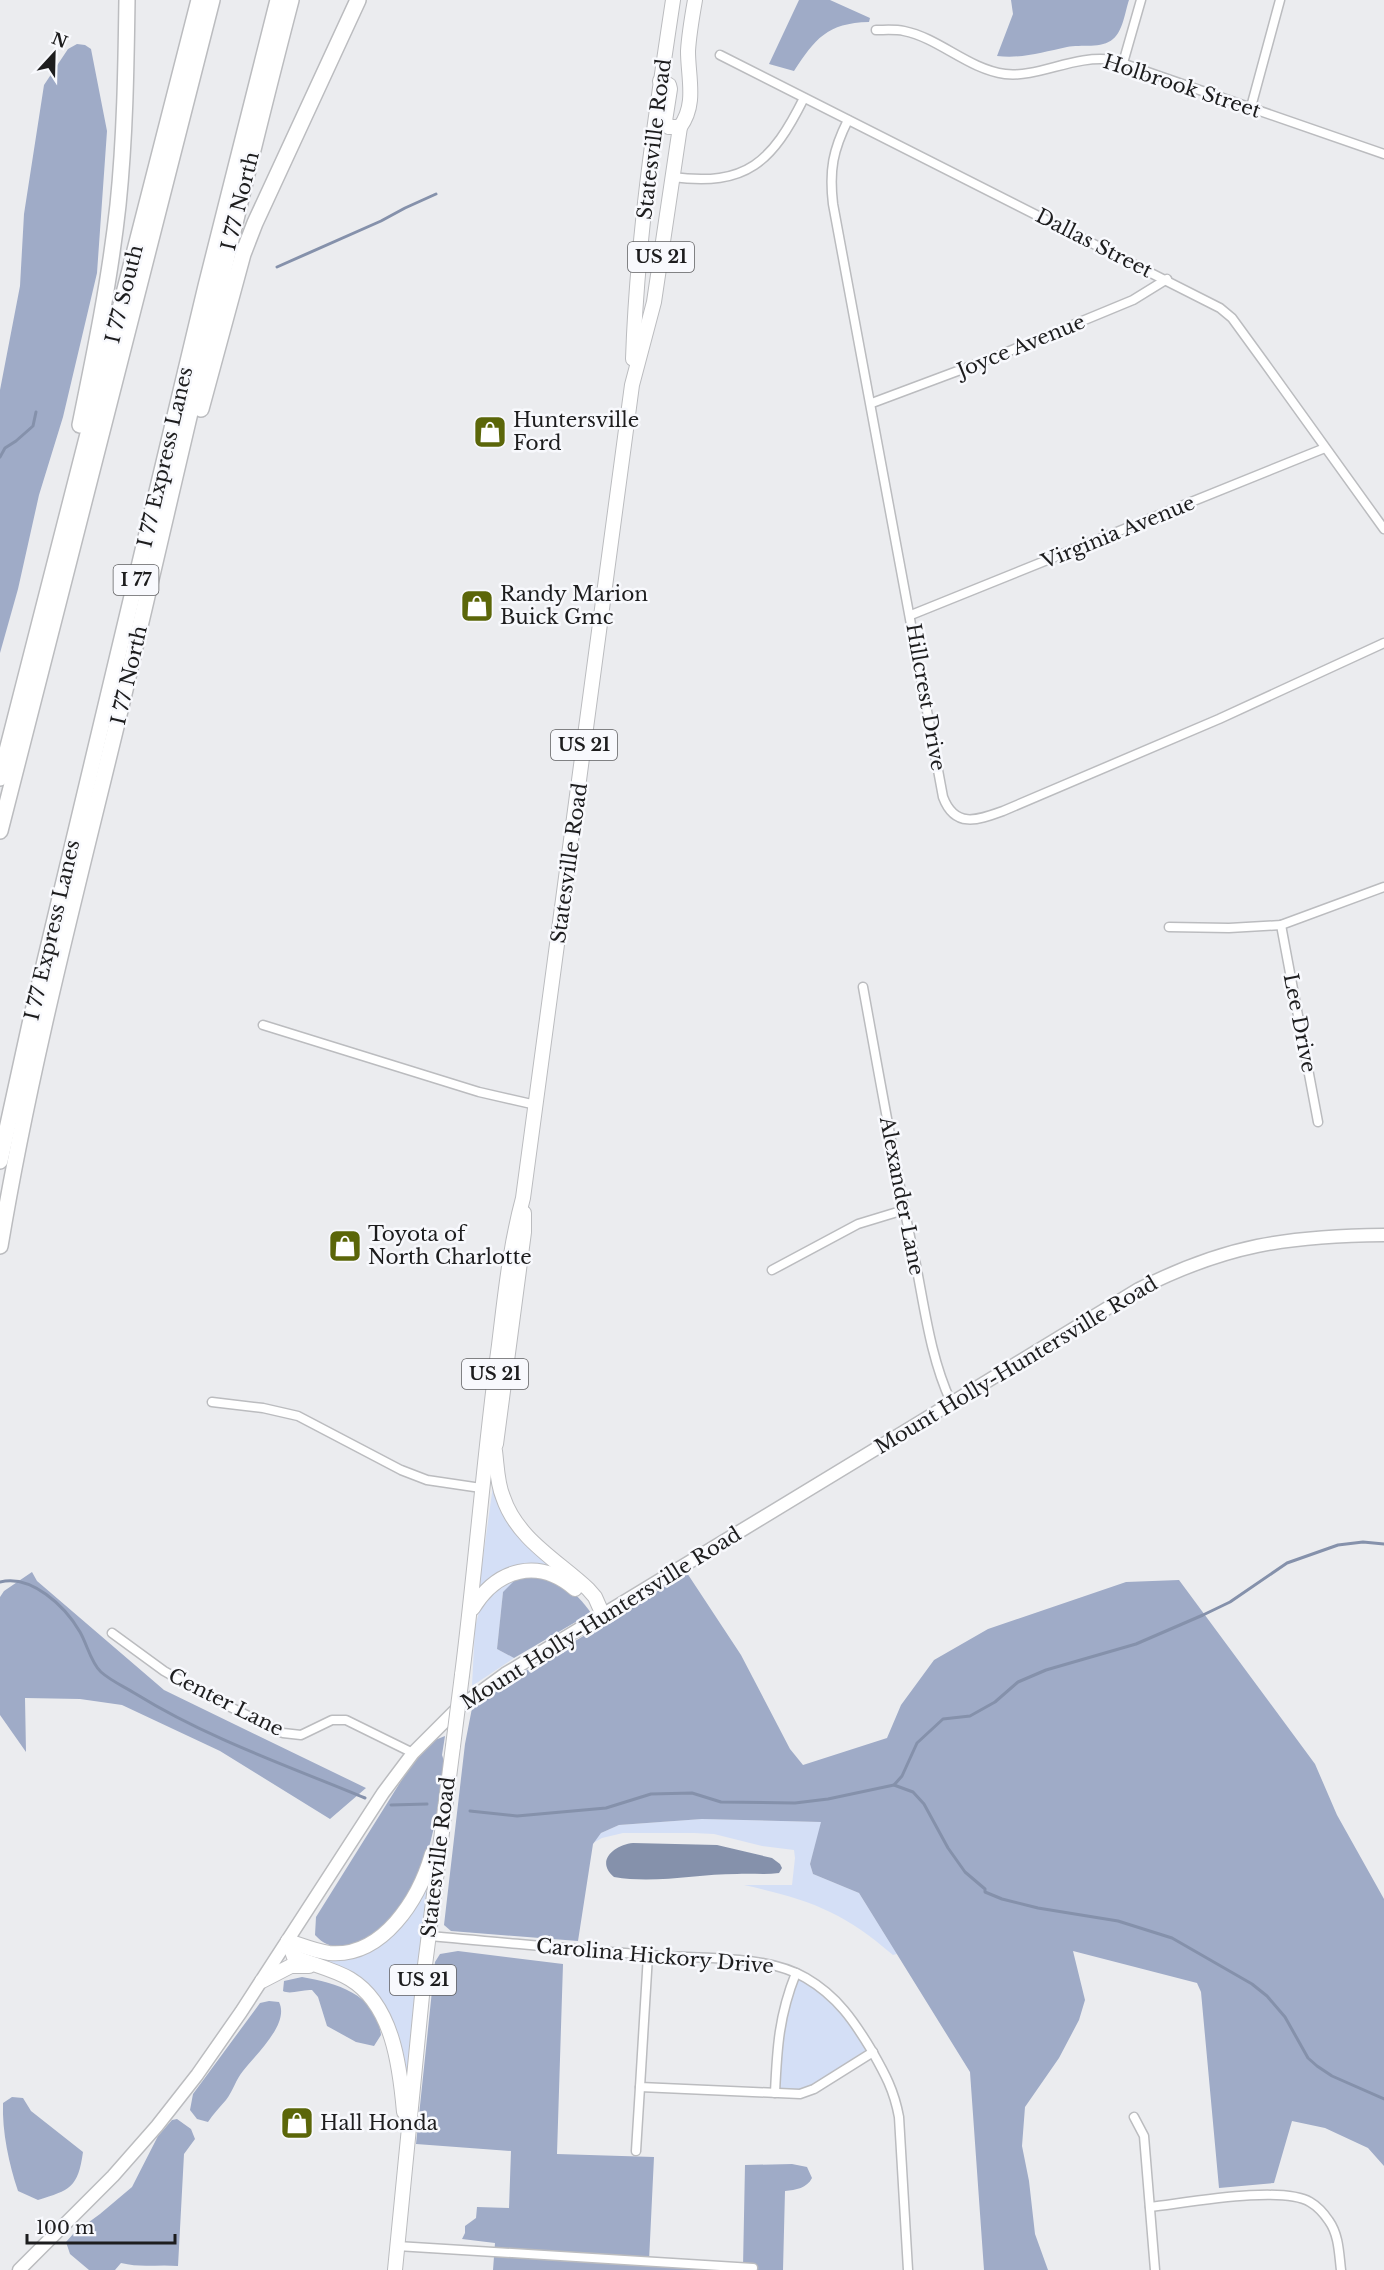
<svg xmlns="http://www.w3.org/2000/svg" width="1384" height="2270" font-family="'Libre Baskerville',serif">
  <rect width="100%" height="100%" fill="#ebecef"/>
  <g fill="#d4dff6">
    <polygon points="495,1471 497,1493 568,1576 534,1568 478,1594"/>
    <polygon points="529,1576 503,1592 497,1649 514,1658 472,1686 475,1627 482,1601 509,1579"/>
    <path d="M702,1819l120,3 -12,42 3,10 46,19 38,61 -4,1c-51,-44 -83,-55 -149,-70h48l3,-27 -1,-8 -32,-4 -48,-12 -20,-1h-71l-21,5 -9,5 8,-10 18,-8z"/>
    <polygon points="431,1869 406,2095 372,1995 300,1957 298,1949 317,1956"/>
    <polygon points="796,1973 824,1989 873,2052 814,2089 775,2093 776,2051"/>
  </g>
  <g fill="#9fabc7">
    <path d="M799,0h31l40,18 -1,4c-42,1 -54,17 -75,49l-25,-7z"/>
    <path d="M1011,0h118c-4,12 -6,31 -16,39 -11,10 -32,5 -46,8 -24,5 -45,12 -70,9l16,-42z"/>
    <polygon points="77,44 85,45 91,49 107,131 97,273 63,417 39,495 18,589 0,653 0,390 20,286 24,214 44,85 68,49"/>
    <polygon points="32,1572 37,1581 164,1690 366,1788 330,1819 220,1751 122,1705 80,1699 25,1698 26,1752 0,1715 0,1597 4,1591"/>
    <polygon points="687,1573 741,1655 790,1749 803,1765 887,1738 901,1705 934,1660 988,1629 1126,1582 1179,1580 1315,1764 1337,1815 1384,1899 1384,2166 1368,2148 1325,2128 1292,2121 1274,2183 1219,2188 1201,1992 1197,1983 1073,1951 1085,2000 1079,2020 1059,2058 1025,2107 1022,2146 1029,2181 1035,2234 1048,2270 984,2270 970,2072 859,1893 813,1874 810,1864 821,1822 702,1819 619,1825 601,1833 593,1844 578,1941 451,1931 444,1925 465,1744 473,1703"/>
    <path d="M529,1576c27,1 47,15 62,37l-77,45 -17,-9 6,-57 12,-12z"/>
    <path d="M445,1736l-3,19 4,12c-12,58 -18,124 -66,163 -8,6 -18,15 -28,16 -16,2 -26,1 -37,-11l1,-18 95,-152 24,-25z"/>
    <path d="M458,1951l105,13 -6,190 97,3 -5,104 94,6 2,-102 47,-1 15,3 5,11c-5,10 -16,12 -27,13l-2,79h-290l2,-27 -33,-4 3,-6v-7l11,-8 1,-11 32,1 2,-57 -95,-7 19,-182 5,-8z"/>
    <path d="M302,1977c34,6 75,17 79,58l-7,11 -18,-4 -29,-16 -9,-29 -6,-7c-10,-1 -21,5 -29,1l1,-10z"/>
    <path d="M269,2001l10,1c11,22 -24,53 -36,69 -7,8 -10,20 -17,29 -6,7 -13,14 -18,22l-11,-3 -7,-9 3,-16 67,-91z"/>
    <path d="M12,2097l11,1 8,13 52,41c-5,36 -13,38 -45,48l-20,-9c-9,-27 -16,-59 -15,-88z"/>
    <path d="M177,2119l14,10 4,10 -11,15 -6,112c-20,-2 -37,2 -57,-3l-6,7h-26l-19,-16 -4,-12 8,-9 26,-19 32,-27 26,-51 14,-16z"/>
  </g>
  <path fill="#8591ab" d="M633,1843l84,2 55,13 8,6 2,4 -3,5c-14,2 -28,0 -42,1 -41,0 -82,10 -123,3 -19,-16 0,-32 19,-34z"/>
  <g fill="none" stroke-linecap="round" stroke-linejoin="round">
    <g stroke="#8591ab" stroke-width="3">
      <polyline points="277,267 381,221 405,208 436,194"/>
      <polyline points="0,457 5,448 16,441 33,426 36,412"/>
      <path d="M0,1582c31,-8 65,24 80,50 7,12 11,31 21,40 10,9 24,15 35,22 71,44 152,72 229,104"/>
      <polyline points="894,1785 902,1776 917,1743 943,1719 970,1716 995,1702 1018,1682 1046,1670 1136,1644 1203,1615 1230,1602 1287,1563 1338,1545 1363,1542 1384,1544"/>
      <polyline points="391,1805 427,1804"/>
      <polyline points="470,1811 517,1816 606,1808 651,1794 692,1793 721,1802 795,1803 828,1799 894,1785 913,1792 924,1804 948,1848 965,1872 985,1889 985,1892 1002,1899 1038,1908 1118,1921 1172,1938 1252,1984 1267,1996 1285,2017 1308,2058 1317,2066 1332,2076 1384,2099"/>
    </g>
    <g stroke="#bbbcbf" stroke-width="11">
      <g id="minor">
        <path d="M876,30c9,0 19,-1 28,1 35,7 64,38 101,43 34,4 70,-20 108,-14l271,94"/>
        <polyline points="720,55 1220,308 1232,318 1264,362 1384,529"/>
        <polyline points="1123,63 1141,0"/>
        <polyline points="1251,107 1280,0"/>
        <path d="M848,120c-15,30 -19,50 -15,84l110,593c12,32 35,23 60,14l216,-92 165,-76"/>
        <path d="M672,177c75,10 100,-15 132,-79"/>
        <polyline points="872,403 995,357 1133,300 1167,279"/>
        <polyline points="911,615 1325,448"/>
        <polyline points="1281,925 1318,1122"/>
        <polyline points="1169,927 1229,928 1281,925 1384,887"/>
        <path d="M863,987c17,93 33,186 53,278 9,46 15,94 35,137"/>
        <polyline points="263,1025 479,1092 536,1105"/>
        <polyline points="772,1270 858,1224 904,1210"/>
        <polyline points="212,1402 263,1408 298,1416 401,1470 427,1480 481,1488"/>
        <polyline points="112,1633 164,1671 208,1696 283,1733 301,1735 332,1720 346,1720 413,1753"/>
        <path d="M428,1936c74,6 148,14 222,19 46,4 116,-1 156,23 31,18 48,43 66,73 13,23 22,39 27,66l9,153"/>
        <polyline points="648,1955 640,2087 800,2094 814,2089 873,2052"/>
        <path d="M775,2093c2,-45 4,-78 21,-120"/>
        <polyline points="1134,2117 1144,2136 1155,2270"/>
        <polyline points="636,2151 640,2087"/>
        <path d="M1150,2207c36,-4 131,-22 160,-5 7,4 15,13 19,19 10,14 10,33 12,49"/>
        <polyline points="397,2246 753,2268"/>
      </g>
    </g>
    <g stroke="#bbbcbf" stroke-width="15">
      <path id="secondary" d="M19,2270l94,-94 44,-50 40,-51 44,-63 142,-219 30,-40 44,-44 48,-35 634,-385c87,-44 148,-53 245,-54"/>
    </g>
    <g stroke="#bbbcbf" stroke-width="16">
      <g id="primary">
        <polyline points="660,81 669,85 670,89 665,121 669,127 680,127"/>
        <path d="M633,359c4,-120 22,-240 40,-359"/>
        <polyline points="496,1444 524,1232 524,1213"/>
        <path d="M495,1451c2,15 2,32 8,46 14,42 54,63 85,92l7,8 8,18"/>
        <path d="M473,1608c24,-39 65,-51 102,-19"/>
        <path d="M462,1675c14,-110 22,-220 37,-330 6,-49 11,-99 24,-147l109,-813 22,-83 26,-175c17,-23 8,-49 8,-76 1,-17 4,-34 7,-51"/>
        <path d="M288,1941l6,16c19,8 39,12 56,22 43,26 50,88 54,133"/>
        <path d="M288,1941c13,4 27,10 41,12 54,5 90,-54 103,-99"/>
        <polyline points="262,1981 291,1966 309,1966"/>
        <polyline points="395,2270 425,1965 453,1746"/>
      </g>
    </g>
    <g stroke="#bbbcbf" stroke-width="18">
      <g id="motorway">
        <polyline points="201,409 243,254 255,223 358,0"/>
        <path d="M80,425c15,-73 30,-146 38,-220 7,-68 8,-136 9,-205"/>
        <polyline points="0,778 199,0"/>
        <polyline points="0,831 212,0"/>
        <polyline points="0,1161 30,1024 206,286 278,0"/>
        <path d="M0,1246c31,-186 80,-369 124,-552 55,-232 107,-464 167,-694"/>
      </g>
    </g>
    <use href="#minor" stroke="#fff" stroke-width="8"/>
    <use href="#secondary" stroke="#fff" stroke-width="12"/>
    <use href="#primary" stroke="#fff" stroke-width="14"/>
    <use href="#motorway" stroke="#fff" stroke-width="15"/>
    <g stroke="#bbbcbf" stroke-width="16" stroke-linecap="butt">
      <polyline id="primary-bridge" points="453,1746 462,1675"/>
    </g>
    <use href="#primary-bridge" stroke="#fff" stroke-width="14"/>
  </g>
  <defs>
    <g id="shop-square" transform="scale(1.725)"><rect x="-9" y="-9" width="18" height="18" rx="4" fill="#5b6609" stroke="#f8f9fd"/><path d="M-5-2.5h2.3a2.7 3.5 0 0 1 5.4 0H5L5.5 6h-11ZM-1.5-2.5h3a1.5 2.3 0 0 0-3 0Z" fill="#fff"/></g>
  </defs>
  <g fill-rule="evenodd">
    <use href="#shop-square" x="490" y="432"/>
    <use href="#shop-square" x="477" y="606"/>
    <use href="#shop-square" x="345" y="1246"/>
    <use href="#shop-square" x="297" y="2123"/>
  </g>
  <g text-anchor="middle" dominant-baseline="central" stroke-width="5" stroke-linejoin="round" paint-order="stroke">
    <g fill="#f8f9fd" stroke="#5f5f61" stroke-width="1.5">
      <rect x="628" y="242" width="66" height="30" rx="4.5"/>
      <rect x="113.5" y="565" width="45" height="30" rx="4.5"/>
      <rect x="551" y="730" width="66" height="30" rx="4.5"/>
      <rect x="462" y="1359" width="66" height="30" rx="4.5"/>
      <rect x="390" y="1965" width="66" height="30" rx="4.5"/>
    </g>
    <g font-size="18" font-weight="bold" fill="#1d1d1e">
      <text x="661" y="257">US 21</text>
      <text x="136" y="580">I 77</text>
      <text x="584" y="745">US 21</text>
      <text x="495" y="1374">US 21</text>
      <text x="423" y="1980">US 21</text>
    </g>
    <g font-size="20" fill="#1d1d1e" stroke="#f8f9fd">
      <text transform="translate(1182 86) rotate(18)">Holbrook Street</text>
      <text transform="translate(654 139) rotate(-83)">Statesville Road</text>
      <text transform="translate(240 201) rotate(-76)">I 77 North</text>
      <text transform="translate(1094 243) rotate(27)">Dallas Street</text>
      <text transform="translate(124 294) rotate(-76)">I 77 South</text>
      <text transform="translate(1021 346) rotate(-22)">Joyce Avenue</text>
      <text transform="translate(165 457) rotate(-77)">I 77 Express Lanes</text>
      <text transform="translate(1118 532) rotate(-22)">Virginia Avenue</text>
      <text transform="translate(129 675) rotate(-77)">I 77 North</text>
      <text transform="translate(926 697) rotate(80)">Hillcrest Drive</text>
      <text transform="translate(569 863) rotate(-82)">Statesville Road</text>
      <text transform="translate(52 930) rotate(-77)">I 77 Express Lanes</text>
      <text transform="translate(1300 1023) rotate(79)">Lee Drive</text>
      <text transform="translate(902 1196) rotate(79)">Alexander Lane</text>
      <text transform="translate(1016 1365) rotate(-31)">Mount Holly-Huntersville Road</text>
      <text transform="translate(601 1618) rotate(-32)">Mount Holly-Huntersville Road</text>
      <text transform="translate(226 1702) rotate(27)">Center Lane</text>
      <text transform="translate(438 1857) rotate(-83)">Statesville Road</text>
      <text transform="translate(655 1956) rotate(5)">Carolina Hickory Drive</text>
    </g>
    <g font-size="20" fill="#1d1d1e" stroke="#f8f9fd" text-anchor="start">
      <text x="513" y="420">Huntersville<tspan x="513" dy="23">Ford</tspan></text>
      <text x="500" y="594">Randy Marion<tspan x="500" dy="23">Buick Gmc</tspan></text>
      <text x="368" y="1234">Toyota of<tspan x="368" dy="23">North Charlotte</tspan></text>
      <text x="320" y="2123">Hall Honda</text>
    </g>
  </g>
  <g transform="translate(54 54) rotate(22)" stroke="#f8f9fd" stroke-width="4.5" paint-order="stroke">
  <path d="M0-4.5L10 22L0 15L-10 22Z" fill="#1d1d1e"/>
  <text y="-9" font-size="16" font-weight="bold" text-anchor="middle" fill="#1d1d1e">N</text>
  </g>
  <path d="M27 2234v9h148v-9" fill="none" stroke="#1d1d1e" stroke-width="3"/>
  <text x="36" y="2234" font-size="18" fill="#1d1d1e" stroke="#f8f9fd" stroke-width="4.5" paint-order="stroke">100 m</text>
</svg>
